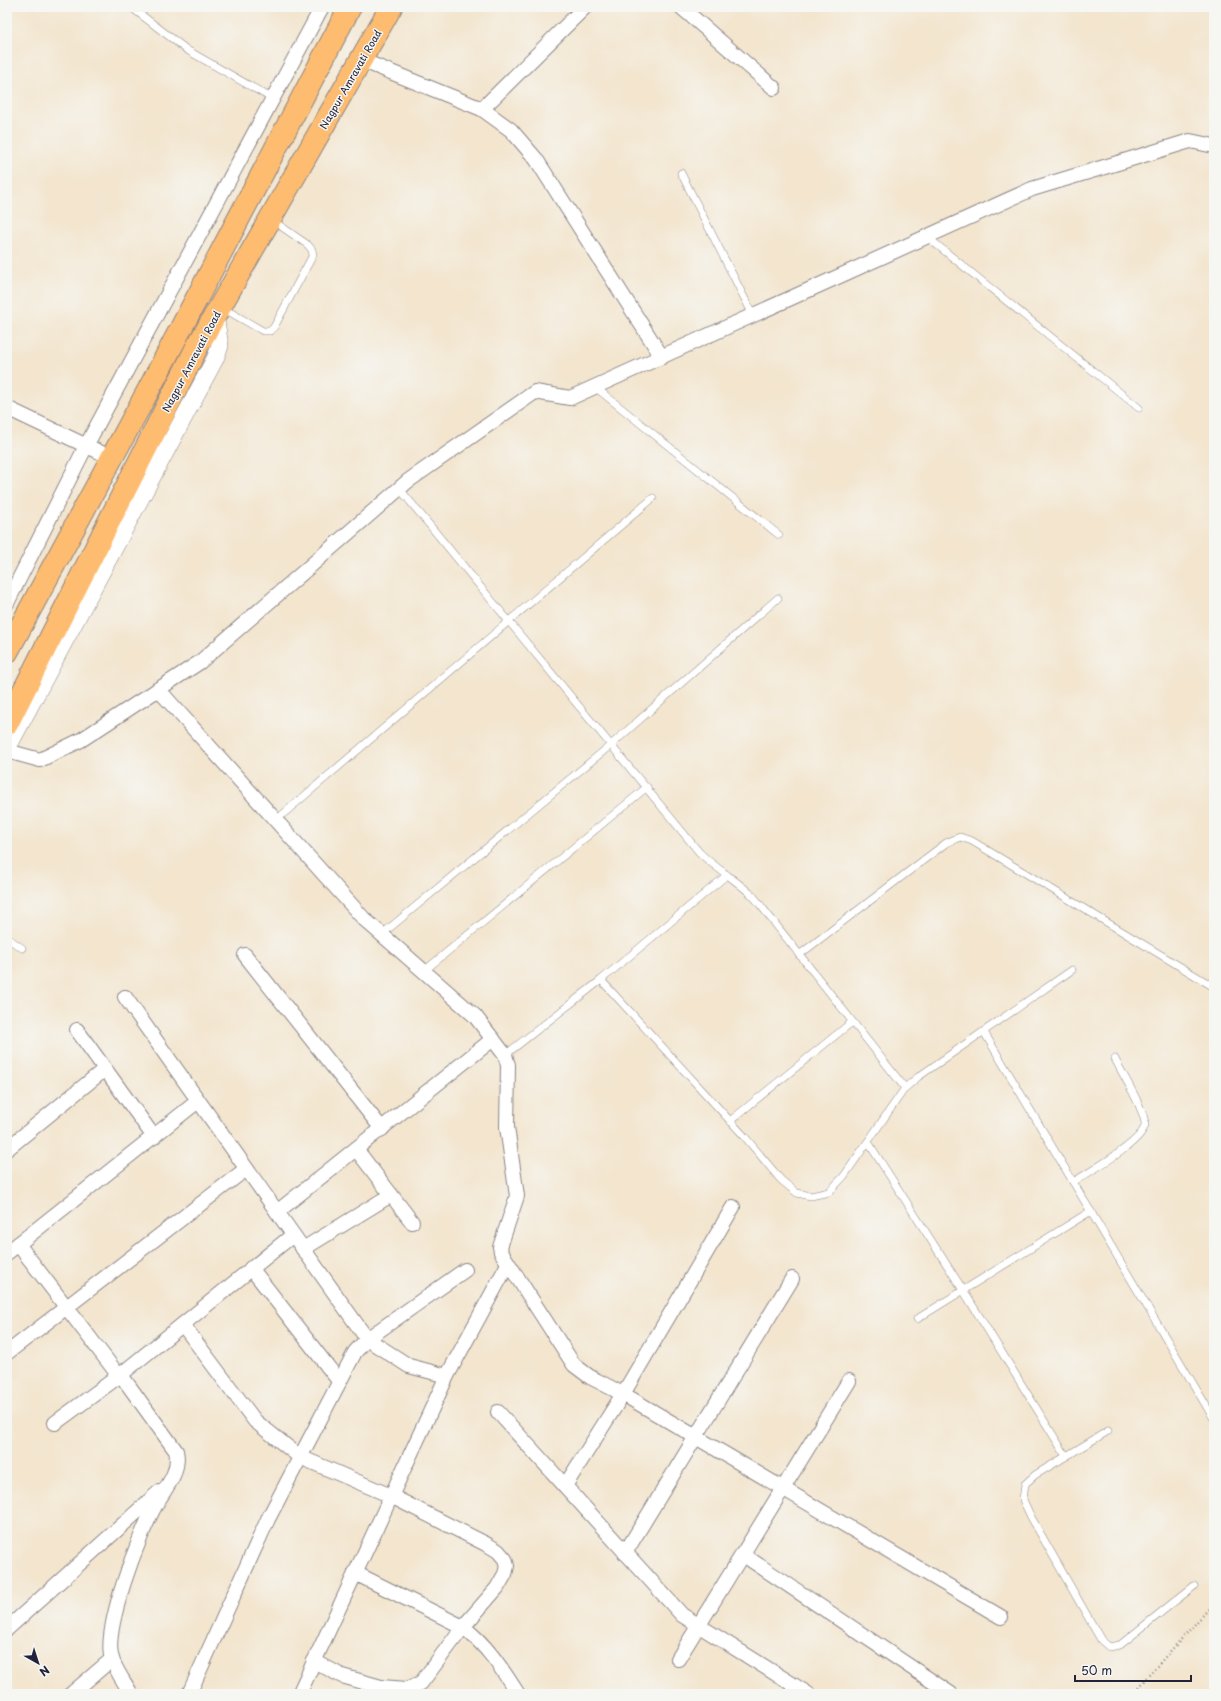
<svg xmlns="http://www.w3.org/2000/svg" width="1221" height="1701" font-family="'Playpen Sans',sans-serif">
  <rect width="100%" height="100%" fill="#f6f6f2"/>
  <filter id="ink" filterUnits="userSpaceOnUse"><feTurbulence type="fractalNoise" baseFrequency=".025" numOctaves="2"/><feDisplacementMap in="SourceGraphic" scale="8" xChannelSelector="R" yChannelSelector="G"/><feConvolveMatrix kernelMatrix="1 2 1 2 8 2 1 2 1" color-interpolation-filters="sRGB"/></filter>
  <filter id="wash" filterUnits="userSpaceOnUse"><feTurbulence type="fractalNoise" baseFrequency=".012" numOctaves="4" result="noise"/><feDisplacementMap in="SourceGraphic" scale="16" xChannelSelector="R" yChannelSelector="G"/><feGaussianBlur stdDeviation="0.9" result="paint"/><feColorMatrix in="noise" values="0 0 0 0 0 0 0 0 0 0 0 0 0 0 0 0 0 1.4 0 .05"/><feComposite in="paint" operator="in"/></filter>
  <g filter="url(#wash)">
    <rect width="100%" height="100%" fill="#f3e5ce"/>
  </g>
  <g filter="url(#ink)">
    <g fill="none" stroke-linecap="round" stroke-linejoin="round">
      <g stroke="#8a8484" stroke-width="8">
        <g id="service">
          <polyline points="131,7 187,50 273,99"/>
          <polyline points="681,173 753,315"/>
          <polyline points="926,236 1139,408"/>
          <polyline points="221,307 263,331 270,331 274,327 313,255 312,250 308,245 272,220"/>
          <polyline points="595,387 779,535"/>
          <path d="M399,488l300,364c17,17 38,28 55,45l151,191"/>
          <polyline points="275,821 653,498"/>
          <polyline points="381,935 612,744 778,598"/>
          <polyline points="7,938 22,948"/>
          <polyline points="799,955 946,843 960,837 972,841 1214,987"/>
          <polyline points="424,971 647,787"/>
          <polyline points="601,980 745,1137 781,1180 797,1193 811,1196 829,1192 844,1176 905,1088 918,1077 1072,970"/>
          <polyline points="984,1032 1214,1419"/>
          <polyline points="505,1055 601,980 727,875"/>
          <polyline points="730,1121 852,1022"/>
          <polyline points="868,1142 963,1290 1066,1456"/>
          <path d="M1073,1182c14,-9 73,-41 72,-59 -2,-16 -22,-48 -30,-64"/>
          <polyline points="917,1319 1091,1211"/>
          <polyline points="1108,1431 1035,1475 1025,1484 1023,1500 1031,1517 1101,1640 1109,1647 1120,1645 1194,1586"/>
        </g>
      </g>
      <g stroke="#8a8484" stroke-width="16">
        <g id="minor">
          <polyline points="681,7 774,88"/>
          <polyline points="361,60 482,109 511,130 536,159 662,357"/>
          <polyline points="482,109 585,7"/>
          <polyline points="7,408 112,458"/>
          <polyline points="7,603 86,446 322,7"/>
          <polyline points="158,689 364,919 475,1016 505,1055 508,1065 507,1127 517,1196 500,1247 501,1252 574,1365 590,1377 623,1394 1001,1617"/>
          <polyline points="7,751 40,760 81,740 200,662 408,481 535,392 570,398 1032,189 1190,141 1214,146"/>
          <polyline points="245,955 382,1129"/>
          <polyline points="125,997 367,1339 409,1366 447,1376"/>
          <polyline points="77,1030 154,1137"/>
          <polyline points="7,1149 105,1069"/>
          <polyline points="356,1149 412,1222"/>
          <polyline points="277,1212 493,1039"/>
          <polyline points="18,1244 119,1376"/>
          <polyline points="303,1249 391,1195"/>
          <polyline points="7,1253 198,1101"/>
          <polyline points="251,1268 339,1381"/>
          <polyline points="183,1325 255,1421 300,1457 391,1496 488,1545 498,1551 505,1559 507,1566 505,1574 497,1588 463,1627 421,1683 407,1689 381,1687 342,1676 314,1661"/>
          <polyline points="7,1353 246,1169"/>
          <path d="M121,1375l55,76c5,21 -11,37 -21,55 -15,27 -53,124 -43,153 4,12 13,24 19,35"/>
          <polyline points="498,1412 682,1615 808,1694"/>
          <polyline points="55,1423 119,1376 293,1235"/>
          <polyline points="565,1486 623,1394 733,1207"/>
          <polyline points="625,1553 792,1279"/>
          <polyline points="742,1554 951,1694"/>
          <path d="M355,1573l108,54c24,18 39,42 55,67"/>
          <polyline points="7,1629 159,1492"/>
          <polyline points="678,1659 849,1381"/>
          <polyline points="71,1694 112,1659"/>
          <polyline points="189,1694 268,1519 355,1352 367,1339 465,1270"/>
          <polyline points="299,1694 447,1376 508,1264"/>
        </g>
      </g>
      <g stroke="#8a8484" stroke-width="18">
        <polyline id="tertiary" points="7,749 215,359 220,346 215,315"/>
      </g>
      <g stroke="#8a8484" stroke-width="24">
        <g id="trunk">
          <polyline points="7,652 149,389 350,7"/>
          <polyline points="7,724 197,347 391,7"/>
        </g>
      </g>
      <polyline stroke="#8a8484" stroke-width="2.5" stroke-dasharray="1 3" stroke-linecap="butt" points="1134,1694 1139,1686 1214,1603"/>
      <use href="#service" stroke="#fff" stroke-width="7"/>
      <use href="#minor" stroke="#fff" stroke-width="14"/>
      <use href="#tertiary" stroke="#fff" stroke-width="17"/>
      <use href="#trunk" stroke="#febc70" stroke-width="22"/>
    </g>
  </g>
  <g text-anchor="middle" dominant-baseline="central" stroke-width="3" stroke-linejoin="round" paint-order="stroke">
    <g font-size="10" fill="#22223b" stroke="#f6f6f2">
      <text transform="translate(350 79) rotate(-60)">Nagpur Amravati Road</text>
      <text transform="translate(191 361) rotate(-62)">Nagpur Amravati Road</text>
    </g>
  </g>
  <rect width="1221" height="1701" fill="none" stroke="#f6f6f2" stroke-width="24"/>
  <g transform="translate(38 1663) rotate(141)" stroke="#f6f6f2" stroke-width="3" paint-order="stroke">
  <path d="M0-3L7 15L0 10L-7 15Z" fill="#22223b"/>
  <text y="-6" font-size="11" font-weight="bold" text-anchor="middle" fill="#22223b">N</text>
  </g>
  <path d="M1075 1675v6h116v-6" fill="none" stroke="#22223b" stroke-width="2"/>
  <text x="1081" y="1675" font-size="12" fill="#22223b" stroke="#f6f6f2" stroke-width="3" paint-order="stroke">50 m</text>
</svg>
